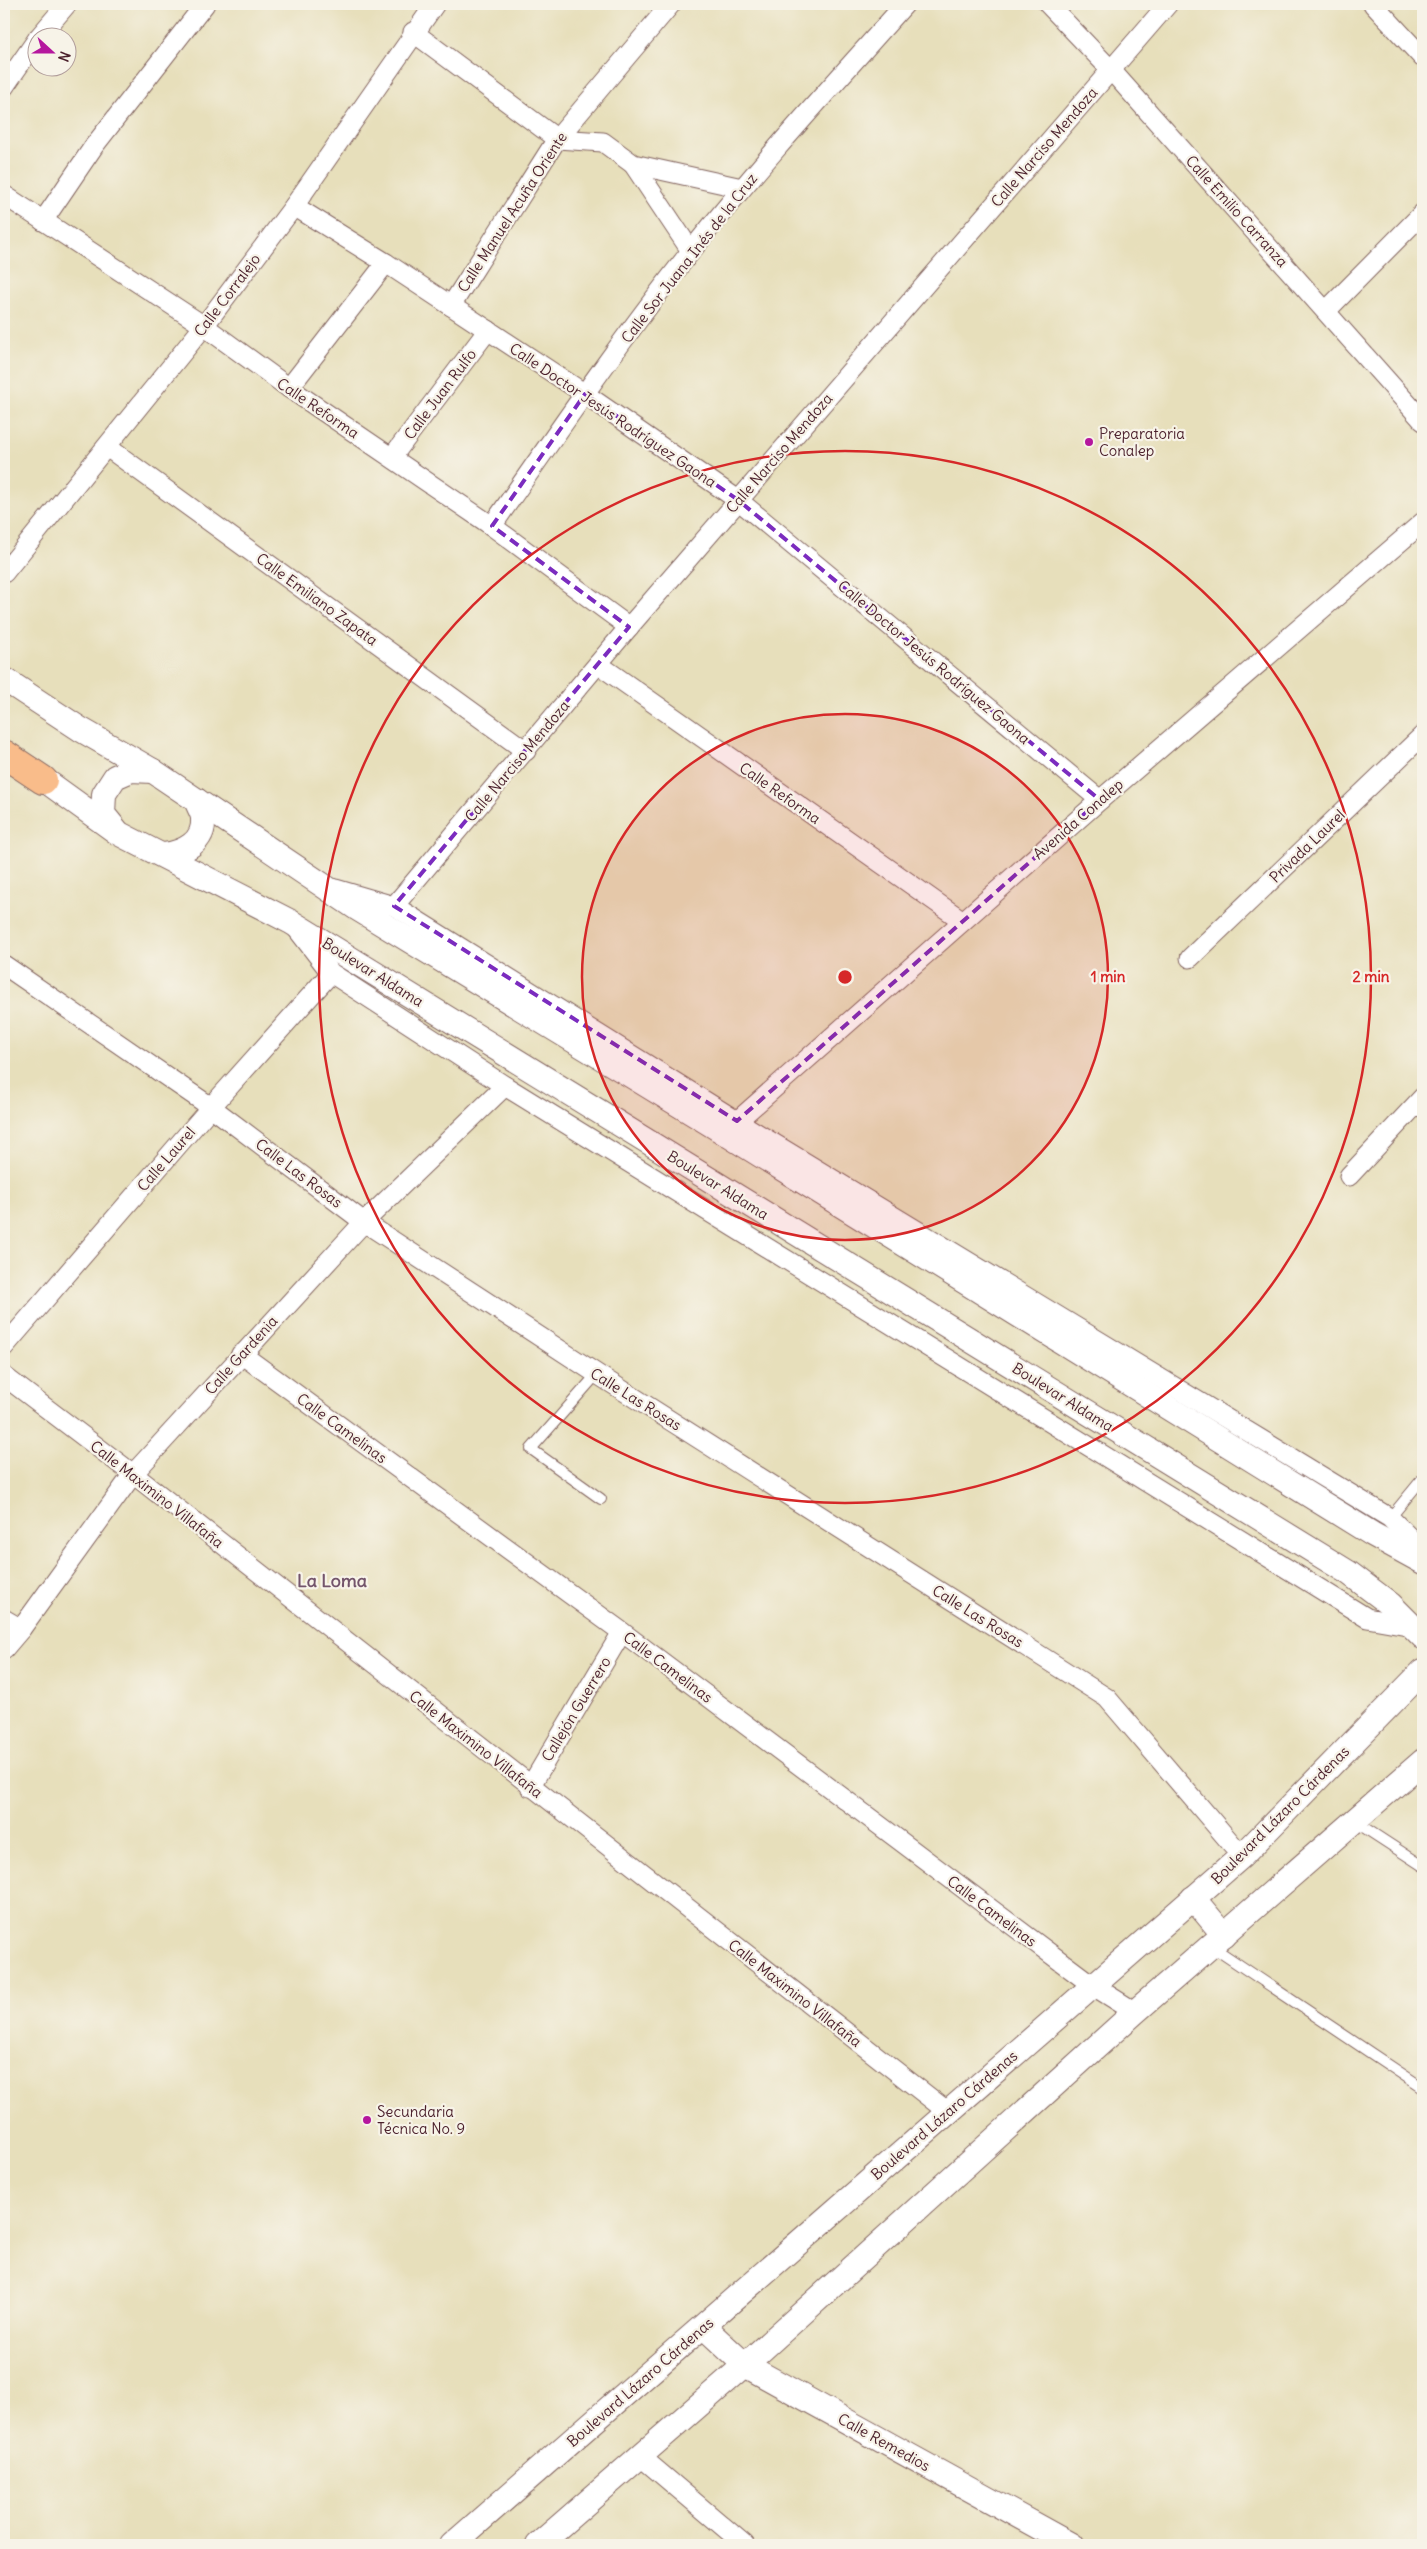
<svg xmlns="http://www.w3.org/2000/svg" width="1427" height="2549" font-family="Delius,sans-serif">
  <rect width="100%" height="100%" fill="#f7f3e8"/>
  <filter id="ink" filterUnits="userSpaceOnUse"><feTurbulence type="fractalNoise" baseFrequency=".02" numOctaves="2"/><feDisplacementMap in="SourceGraphic" scale="10" xChannelSelector="R" yChannelSelector="G"/><feConvolveMatrix kernelMatrix="1 2 1 2 8 2 1 2 1" color-interpolation-filters="sRGB"/></filter>
  <filter id="wash" filterUnits="userSpaceOnUse"><feTurbulence type="fractalNoise" baseFrequency=".0096" numOctaves="4" result="noise"/><feDisplacementMap in="SourceGraphic" scale="20" xChannelSelector="R" yChannelSelector="G"/><feGaussianBlur stdDeviation="1.12" result="paint"/><feColorMatrix in="noise" values="0 0 0 0 0 0 0 0 0 0 0 0 0 0 0 0 0 1.4 0 .05"/><feComposite in="paint" operator="in"/></filter>
  <g filter="url(#wash)">
    <rect width="100%" height="100%" fill="#e7dfbb"/>
  </g>
  <g filter="url(#ink)">
    <g fill="none" stroke-linecap="round" stroke-linejoin="round">
      <g stroke="#81625d" stroke-width="12">
        <g id="service">
          <polyline points="597,1374 531,1449 601,1499"/>
          <polyline points="1390,1518 1423,1478"/>
          <polyline points="1354,1821 1423,1866"/>
          <polyline points="1211,1946 1423,2088"/>
        </g>
      </g>
      <g stroke="#81625d" stroke-width="21">
        <g id="minor">
          <polyline points="1048,4 1111,70 1423,421"/>
          <polyline points="1373,4 1423,58"/>
          <polyline points="413,32 557,139 603,142 633,164 742,188"/>
          <polyline points="38,38 67,4"/>
          <polyline points="4,87 38,38"/>
          <polyline points="633,164 691,251"/>
          <polyline points="4,195 204,326 289,388 492,526 629,627"/>
          <polyline points="294,206 386,263 585,394 738,500 1100,800"/>
          <polyline points="43,221 94,146 205,4"/>
          <polyline points="451,306 557,139 671,4"/>
          <polyline points="1326,311 1423,213"/>
          <polyline points="289,388 386,263"/>
          <polyline points="107,447 526,751"/>
          <polyline points="392,457 488,330"/>
          <path d="M492,526c65,-93 129,-187 200,-276 67,-85 141,-165 213,-246"/>
          <polyline points="4,573 204,326 294,206 435,4"/>
          <polyline points="598,664 963,921"/>
          <polyline points="336,889 394,906 737,1121 1390,1518 1423,1551"/>
          <polyline points="394,906 629,627 1168,4"/>
          <polyline points="297,929 331,973 505,1086 1367,1618 1413,1626"/>
          <polyline points="1190,958 1423,735"/>
          <polyline points="4,965 211,1107 364,1222 597,1374 1107,1698 1242,1856"/>
          <polyline points="737,1121 1100,800 1423,522"/>
          <polyline points="1349,1176 1423,1097"/>
          <polyline points="4,1347 211,1107 331,973"/>
          <polyline points="241,1354 622,1632 1092,1985 1135,2012"/>
          <polyline points="4,1376 133,1474 948,2112"/>
          <polyline points="4,1619 21,1629"/>
          <polyline points="4,1649 21,1629 133,1474 364,1222 505,1086"/>
          <polyline points="530,1787 622,1632"/>
          <polyline points="640,2456 745,2545"/>
        </g>
      </g>
      <g stroke="#81625d" stroke-width="26">
        <g id="tertiary">
          <polyline points="4,679 80,729 153,771 358,909 707,1122 1372,1534 1423,1562"/>
          <polyline points="28,768 118,833 291,922 1349,1573 1390,1604 1423,1637"/>
          <polyline points="116,830 103,814 104,794 115,777 131,770 153,771"/>
          <path d="M164,855c19,-2 41,-13 39,-36 0,-6 -5,-13 -7,-19"/>
          <polyline points="1193,1898 1224,1935"/>
          <polyline points="704,2327 745,2365 1071,2545"/>
          <polyline points="452,2545 1242,1856 1423,1671"/>
          <polyline points="538,2545 745,2365 1135,2012 1423,1761"/>
        </g>
      </g>
      <g stroke="#81625d" stroke-width="30">
        <polyline id="trunk" points="4,754 43,780"/>
      </g>
      <use href="#service" stroke="#fff" stroke-width="10"/>
      <use href="#minor" stroke="#fff" stroke-width="19"/>
      <use href="#tertiary" stroke="#fff" stroke-width="24"/>
      <use href="#trunk" stroke="#f9bc8a" stroke-width="28"/>
    </g>
  </g>
  <path fill="none" stroke="#7b2cbf" stroke-width="4" stroke-dasharray="10 6" stroke-linejoin="round" d="M585,394l153,106 362,300 -363,321 -343,-215 235,-279 -137,-101z"/>
  <circle cx="845" cy="977" r="263" fill="#d62828" fill-opacity=".12"/>
  <g fill="none" stroke="#d62828" stroke-width="2.5">
    <circle cx="845" cy="977" r="263"/>
    <circle cx="845" cy="977" r="526"/>
  </g>
  <g fill="#b5179e" stroke="#f7f3e8" stroke-width="2">
    <circle cx="1089" cy="442" r="5"/>
    <circle cx="367" cy="2120" r="5"/>
  </g>
  <g text-anchor="middle" dominant-baseline="central" stroke-width="4.5" stroke-linejoin="round" paint-order="stroke">
    <g font-size="15" fill="#4a1f2b" stroke="#f7f3e8">
      <text transform="translate(1044 147) rotate(-49)">Calle Narciso Mendoza</text>
      <text transform="translate(1237 211) rotate(48)">Calle Emilio Carranza</text>
      <text transform="translate(512 212) rotate(-57)">Calle Manuel Acuña Oriente</text>
      <text transform="translate(689 258) rotate(-52)">Calle Sor Juana Inés de la Cruz</text>
      <text transform="translate(227 295) rotate(-53)">Calle Corralejo</text>
      <text transform="translate(440 394) rotate(-53)">Calle Juan Rulfo</text>
      <text transform="translate(318 408) rotate(34)">Calle Reforma</text>
      <text transform="translate(613 415) rotate(34)">Calle Doctor Jesús Rodríguez Gaona</text>
      <text transform="translate(779 453) rotate(-49)">Calle Narciso Mendoza</text>
      <text transform="translate(317 599) rotate(36)">Calle Emiliano Zapata</text>
      <text transform="translate(934 662) rotate(40)">Calle Doctor Jesús Rodríguez Gaona</text>
      <text transform="translate(517 761) rotate(-50)">Calle Narciso Mendoza</text>
      <text transform="translate(780 793) rotate(35)">Calle Reforma</text>
      <text transform="translate(1078 819) rotate(-41)">Avenida Conalep</text>
      <text transform="translate(1307 846) rotate(-44)">Privada Laurel</text>
      <text transform="translate(373 972) rotate(32)">Boulevar Aldama</text>
      <text transform="translate(166 1159) rotate(-49)">Calle Laurel</text>
      <text transform="translate(299 1173) rotate(37)">Calle Las Rosas</text>
      <text transform="translate(718 1185) rotate(32)">Boulevar Aldama</text>
      <text transform="translate(241 1355) rotate(-48)">Calle Gardenia</text>
      <text transform="translate(1063 1397) rotate(32)">Boulevar Aldama</text>
      <text transform="translate(636 1399) rotate(32)">Calle Las Rosas</text>
      <text transform="translate(342 1428) rotate(36)">Calle Camelinas</text>
      <text transform="translate(157 1494) rotate(38)">Calle Maximino Villafaña</text>
      <text transform="translate(978 1616) rotate(32)">Calle Las Rosas</text>
      <text transform="translate(668 1667) rotate(37)">Calle Camelinas</text>
      <text transform="translate(576 1709) rotate(-59)">Callejón Guerrero</text>
      <text transform="translate(476 1744) rotate(38)">Calle Maximino Villafaña</text>
      <text transform="translate(1280 1815) rotate(-45)">Boulevard Lázaro Cárdenas</text>
      <text transform="translate(992 1911) rotate(37)">Calle Camelinas</text>
      <text transform="translate(795 1993) rotate(38)">Calle Maximino Villafaña</text>
      <text transform="translate(944 2115) rotate(-41)">Boulevard Lázaro Cárdenas</text>
      <text transform="translate(640 2382) rotate(-41)">Boulevard Lázaro Cárdenas</text>
      <text transform="translate(884 2442) rotate(29)">Calle Remedios</text>
    </g>
    <g font-size="15" fill="#4a1f2b" stroke="#f7f3e8" text-anchor="start">
      <text x="1099" y="433">Preparatoria<tspan x="1099" dy="17">Conalep</tspan></text>
      <text x="377" y="2111">Secundaria<tspan x="377" dy="17">Técnica No. 9</tspan></text>
    </g>
    <g font-size="18" font-weight="bold" fill="#74556c" stroke="#f7f3e8">
      <text x="332" y="1580">La Loma</text>
    </g>
  </g>
  <circle cx="845" cy="977" r="8" fill="#d62828" stroke="#f7f3e8" stroke-width="2.5"/>
  <g font-size="15" text-anchor="middle" font-weight="bold" fill="#d62828" stroke="#f7f3e8" stroke-width="4.5" stroke-linejoin="round" paint-order="stroke">
    <text x="1108" y="982">1 min</text>
    <text x="1371" y="982">2 min</text>
  </g>
  <rect width="1427" height="2549" fill="none" stroke="#f7f3e8" stroke-width="20"/>
  <g transform="translate(52 52) rotate(111)"><circle r="24" fill="#f7f3e8" stroke="#b29e9c"/>
  <path d="M0-4L9 19L0 12L-9 19Z" fill="#b5179e"/>
  <text y="-8" font-size="14" font-weight="bold" text-anchor="middle" fill="#4a1f2b">N</text>
  </g>
</svg>
